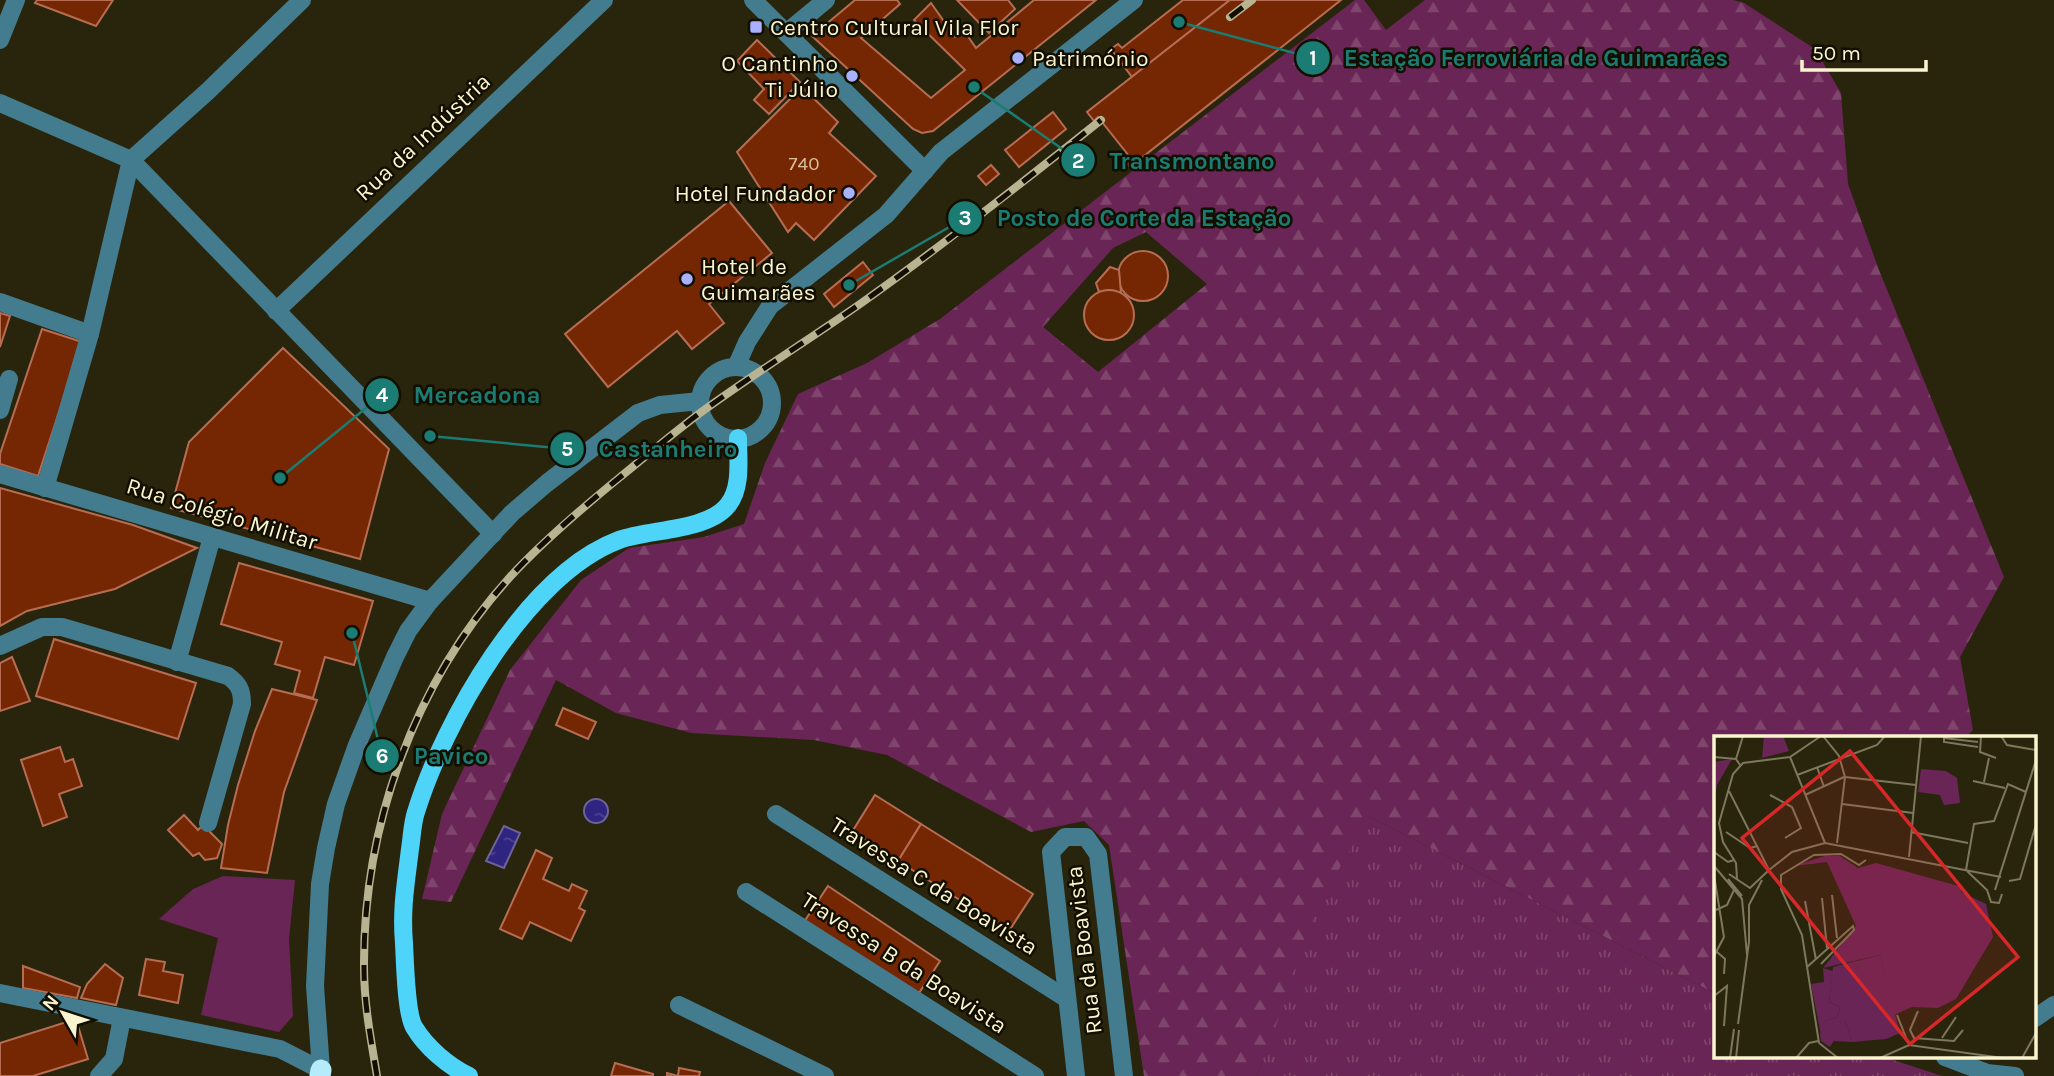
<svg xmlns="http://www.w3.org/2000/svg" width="2054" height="1076" font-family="Karla,sans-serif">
  <defs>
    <pattern id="forest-firs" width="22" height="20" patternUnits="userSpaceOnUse" patternTransform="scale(1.75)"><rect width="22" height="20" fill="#692555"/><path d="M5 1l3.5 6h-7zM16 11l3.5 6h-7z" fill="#7f456c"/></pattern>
    <pattern id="park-tufts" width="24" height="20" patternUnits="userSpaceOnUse" patternTransform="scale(1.75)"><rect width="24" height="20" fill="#692555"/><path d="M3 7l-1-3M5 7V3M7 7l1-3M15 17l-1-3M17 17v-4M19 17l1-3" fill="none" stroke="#7f456c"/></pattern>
    <pattern id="water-ripples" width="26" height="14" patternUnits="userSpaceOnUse" patternTransform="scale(1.75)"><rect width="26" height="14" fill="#2f2480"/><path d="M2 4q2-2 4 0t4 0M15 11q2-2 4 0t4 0" fill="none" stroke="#4e4491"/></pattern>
  </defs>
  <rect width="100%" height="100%" fill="#29250d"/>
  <polygon fill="#692555" points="223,876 295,880 289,939 293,1016 279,1032 201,1015 218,938 159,919 193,889"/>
  <path fill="url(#forest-firs)" fill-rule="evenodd" d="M1355,0h9l22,30 39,-30h308l11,3 71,46 26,44 7,91 31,86 125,307 -44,80 13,73 -8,8h-249v256l-346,-177 -114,259h-112l-35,-231 -25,-24 -53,11 -144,-77 -73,-15 -123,-7 -75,-20 -60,-33 -105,222 -29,-3 20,-85 68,-144 71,-90 48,-32 75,-11 40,-13 21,-61 33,-69 69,-31 73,-44zM1146,232l61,52 -109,88 -55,-45 70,-79z"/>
  <path fill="url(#park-tufts)" d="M1370,817l346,177v63h168l58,19h-686c21,-46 33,-94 51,-141 16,-42 40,-80 63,-118z"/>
  <g fill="url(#water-ripples)" stroke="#6c6398" stroke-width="2">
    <circle cx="596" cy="811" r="12"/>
    <polygon points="504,826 520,833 504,868 486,861"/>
  </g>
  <g fill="#752703" stroke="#b66d53" stroke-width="2">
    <polygon points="37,0 113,0 96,26 35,3"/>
    <polygon points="855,0 897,0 900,4 861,38 931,98 965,70 914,20 931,3 955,37 965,32 976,48 1034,0 1096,0 933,131 922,133 913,129 812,36"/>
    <polygon points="957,0 1008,0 1015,9 989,33"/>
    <polygon points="1183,0 1230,0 1132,77 1111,49 1118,44 1122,48"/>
    <polygon points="1230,0 1341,0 1130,167 1124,160 1129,156 1098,117 1094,121 1087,112"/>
    <polygon points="757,40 800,82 769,114 754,100 764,89 737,61"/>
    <polygon points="802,87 838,122 829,133 876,176 814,240 796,223 788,232 737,152"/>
    <polygon points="1053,112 1066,129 1019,167 1005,150"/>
    <polygon points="991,165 999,174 986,185 978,176"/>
    <polygon points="729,201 772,253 709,304 724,323 692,349 677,331 608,387 565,334"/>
    <circle cx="1143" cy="276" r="25"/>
    <polygon points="863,262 873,275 834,307 824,294"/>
    <polygon points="1110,267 1119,270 1121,293 1110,290 1099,292 1096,283"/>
    <circle cx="1109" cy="315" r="25"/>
    <polygon points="0,313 10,316 0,347"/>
    <polygon points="42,329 82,342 38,476 0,464 0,454"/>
    <polygon points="283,348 389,449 360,559 171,508 189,442"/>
    <polygon points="0,488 133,525 197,548 115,589 27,611 0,626"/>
    <polygon points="239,563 373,601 354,665 325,657 313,698 294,693 300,671 275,664 282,642 221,624"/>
    <polygon points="54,639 196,683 178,739 36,696"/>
    <polygon points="12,657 30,701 0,711 0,663"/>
    <polygon points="272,689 317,700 284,792 267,873 221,868 228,825 238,785 255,731"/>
    <polygon points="563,708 596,722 588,739 556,725"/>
    <polygon points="60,747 65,762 73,759 82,786 59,794 67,817 43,826 21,760"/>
    <polygon points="875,795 921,824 898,861 852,832"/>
    <polygon points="184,815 198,830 203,825 222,844 217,858 205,860 199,853 193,856 168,830"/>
    <polygon points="921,824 1033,894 1009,931 898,861"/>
    <polygon points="536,850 552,858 543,879 569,891 572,884 587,891 579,908 585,911 571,941 530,922 522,939 500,929"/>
    <polygon points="828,886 940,961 917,996 804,922"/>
    <polygon points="146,959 165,962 163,971 183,975 178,1003 139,995"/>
    <polygon points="105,964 123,978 116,1005 81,998 87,984"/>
    <polygon points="23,966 80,987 77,998 23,988"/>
    <polygon points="76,1019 88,1059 33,1076 0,1076 0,1043"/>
    <polygon points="615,1063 653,1074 653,1076 611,1076"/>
    <polygon points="679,1068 700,1072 699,1076 667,1076 667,1073 678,1076"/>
  </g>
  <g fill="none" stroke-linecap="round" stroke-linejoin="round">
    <g stroke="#437c8e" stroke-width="18">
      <polyline points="753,0 925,171"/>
      <polyline points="786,33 826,0"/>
      <polyline points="0,40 16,0"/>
      <polyline points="0,103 131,160 493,534"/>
      <polyline points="131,160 208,91 302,0"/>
      <polyline points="0,302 90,334"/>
      <polyline points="276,311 604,0"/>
      <polyline points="736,367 747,342 770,306 886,215 941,152 1134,0"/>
      <circle cx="736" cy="403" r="36"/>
      <polyline points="0,410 9,379"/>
      <polyline points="0,474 430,601"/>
      <polyline points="45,488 90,334 131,160"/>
      <path d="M0,646l42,-19h20l166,49c11,8 14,14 14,28l-34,119"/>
      <polyline points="177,662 212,537"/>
      <polyline points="776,814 1067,999"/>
      <polyline points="746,892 1035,1076"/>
      <polyline points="0,993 280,1049 321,1070"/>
      <polyline points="679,1005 825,1076"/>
      <polyline points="2035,1018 2054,1005"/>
      <polyline points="1945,1057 1987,1073 2015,1076"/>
      <polyline points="321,1070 315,986 320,884 326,848 336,804 357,745 395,657 408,631 430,601 512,513 547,483 638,413 660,405 700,401"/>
      <polyline points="99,1076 114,1059 122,1018"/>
      <polyline points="1076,1076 1051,852 1065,837 1086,837 1098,854 1124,1076"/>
    </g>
    <path stroke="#4fd4f9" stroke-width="18" d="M469,1076c-21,-10 -43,-29 -55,-49 -8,-14 -9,-65 -10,-84 -3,-34 2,-61 6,-94 2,-12 2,-25 6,-37 28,-90 110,-237 203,-272 30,-11 89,-9 109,-35 14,-17 10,-46 10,-67"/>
    <polyline stroke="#b6ebfc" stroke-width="21" points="320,1076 321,1070"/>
    <g stroke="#b8b391" stroke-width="8">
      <g id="rail">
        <polyline points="1230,17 1252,0"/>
        <path d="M377,1076c-6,-36 -13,-72 -13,-109 -1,-141 50,-284 146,-390 33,-36 71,-68 109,-99 27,-22 53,-44 81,-65 52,-38 107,-72 160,-109 82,-58 162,-121 241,-184"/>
      </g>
    </g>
    <use href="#rail" stroke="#120e00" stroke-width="5" stroke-dasharray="16" stroke-linecap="butt"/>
  </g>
  <g fill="#aab0fb" stroke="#120e00" stroke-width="2.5">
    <rect x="749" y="20" width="14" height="14" rx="3.5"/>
    <circle cx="1018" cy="58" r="7"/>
    <circle cx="852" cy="76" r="7"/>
    <circle cx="849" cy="193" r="7"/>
    <circle cx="687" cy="279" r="7"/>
  </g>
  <g text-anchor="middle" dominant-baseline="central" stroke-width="5" stroke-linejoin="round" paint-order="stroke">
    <g font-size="19" fill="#dac29c">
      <text x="804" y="164">740</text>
    </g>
    <g font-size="23" fill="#fbf5cf" stroke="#120e00" text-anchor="start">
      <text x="770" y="27">Centro Cultural Vila Flor</text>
      <text x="1032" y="58">Património</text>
      <text x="838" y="63" text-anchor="end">O Cantinho<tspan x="838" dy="26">Ti Júlio</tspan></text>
      <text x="835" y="193" text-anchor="end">Hotel Fundador</text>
      <text x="701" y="266">Hotel de<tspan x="701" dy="26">Guimarães</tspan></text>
    </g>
    <g font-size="23" fill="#fbf5cf" stroke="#120e00">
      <text transform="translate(423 137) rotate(-43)">Rua da Indústria</text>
      <text transform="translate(222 514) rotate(17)">Rua Colégio Militar</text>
      <text transform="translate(934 886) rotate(32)">Travessa C da Boavista</text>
      <text transform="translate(1084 950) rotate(-97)">Rua da Boavista</text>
      <text transform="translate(904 963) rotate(33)">Travessa B da Boavista</text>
    </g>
  </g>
  <g transform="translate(1714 736)">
    <rect width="322" height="322" fill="#29250d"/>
    <path d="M50,0h19l6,15 -27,7z" fill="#692555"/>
    <path d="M111,120h15l18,12 18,-5 86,24 -1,5 25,12 7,33 -37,62 -18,9 -26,-1 -18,8 -14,-60 -57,13 33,-42 -29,-64 -33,4z" fill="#692555"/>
    <path d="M166,219l20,78 -14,6 -34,3 -7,-21 -15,26 -9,-6 -1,-7 5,-13 12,-4 3,-10 -11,-5 4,-35z" fill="#692555"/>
    <path d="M18,23l-15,26 -3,17v-40zM207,33l25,2 11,7 3,25 -16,2 -4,-10 -22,-3zM109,232l10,3 -4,31 11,5 -3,10 -12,4 -4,14 -10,-51 13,-2zM131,285l7,21 -18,-1v-14z" fill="#692555"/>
    <path fill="none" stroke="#7d785b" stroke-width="2" d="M109,0l16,20 6,21 -8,66M267,0l-1,16 16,6M287,0l6,9 29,5M264,6l-34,-4v4l34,5M0,21l22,2M76,21l35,86M26,29l-4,-6 7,-23M103,31l7,20M83,39l80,-30 8,-9M131,41l71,8M259,45l32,7M270,46l5,-24M15,55l40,79 23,-18 33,-9 176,34M56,59l22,12 9,21 -16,10M91,59l39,-18M128,68l71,9M12,96l24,16 8,-2M197,96l57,11M0,116l14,10 6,-2M195,121l12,-121M0,130l28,33 5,56M252,134l8,-46 20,-3 14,-37 18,8M253,135l20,19 4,12 8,1 3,-9M15,138l21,14 19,-18M0,139l10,62 -10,19M14,143l14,17M23,143l-1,-16 -13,-21 -4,-19 14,-49 10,-11 47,-6 31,-21M295,145l11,-2 16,-55M281,154l41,-130M118,159l5,43M108,162l5,50M91,165l11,59M2,174l11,-5 7,-15M3,216l8,7 -1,15M93,231l46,-41 1,4 -33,34M0,260l13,-10 -3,40M204,275l-8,19 4,8 40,3 9,-11M183,279l12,30M24,288l11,-82v-37l13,-25M228,302l14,-21M105,307l19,15M105,307l-17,-108 -21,-46v-14l33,-20 27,-1 18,11 7,-5M16,322l4,-29M22,322l3,-28M82,322l13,-15 9,-2M166,322l29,-13 94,13M308,322l14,-25"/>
    <path fill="#d62828" fill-opacity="0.15" stroke="#d62828" stroke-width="3.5" d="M136,15l168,206 -108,87 -168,-206z"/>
    <rect width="322" height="322" fill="none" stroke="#fbf5cf" stroke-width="3.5"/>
  </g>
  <path fill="none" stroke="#1b7c73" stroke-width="2.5" d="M1179 22L1313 58M974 87L1078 160M849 285L965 218M280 478L382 395M430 436L567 449M352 633L382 756"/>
  <g fill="#1b7c73" stroke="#120e00" stroke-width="2.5">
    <circle cx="1179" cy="22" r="7"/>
    <circle cx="974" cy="87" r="7"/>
    <circle cx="849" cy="285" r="7"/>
    <circle cx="280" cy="478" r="7"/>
    <circle cx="430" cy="436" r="7"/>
    <circle cx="352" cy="633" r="7"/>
    <circle cx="1313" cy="58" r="18"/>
    <circle cx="1078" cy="160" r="18"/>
    <circle cx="965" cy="218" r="18"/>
    <circle cx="382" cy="395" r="18"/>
    <circle cx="567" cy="449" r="18"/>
    <circle cx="382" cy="756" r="18"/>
  </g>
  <g font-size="21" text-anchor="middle" font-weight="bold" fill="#fff">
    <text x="1313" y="65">1</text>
    <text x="1078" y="168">2</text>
    <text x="965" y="225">3</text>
    <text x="382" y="402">4</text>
    <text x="567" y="456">5</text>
    <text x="382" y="763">6</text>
  </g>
  <g font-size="24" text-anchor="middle" font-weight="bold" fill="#1b7c73" stroke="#120e00" stroke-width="5" stroke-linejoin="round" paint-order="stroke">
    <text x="1536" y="66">Estação Ferroviária de Guimarães</text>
    <text x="1192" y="169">Transmontano</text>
    <text x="1144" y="226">Posto de Corte da Estação</text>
    <text x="477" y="403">Mercadona</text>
    <text x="668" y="457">Castanheiro</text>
    <text x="451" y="764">Pavico</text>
  </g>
  <g transform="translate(63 1013) rotate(309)" stroke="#120e00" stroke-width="5" paint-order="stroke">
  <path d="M0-5L12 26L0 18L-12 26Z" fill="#fbf5cf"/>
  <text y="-10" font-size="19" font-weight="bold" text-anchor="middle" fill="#fbf5cf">N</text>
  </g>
  <path d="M1802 60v10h124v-10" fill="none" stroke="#fbf5cf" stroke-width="3.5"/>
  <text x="1812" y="60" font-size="21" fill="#fbf5cf" stroke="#120e00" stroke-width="5" paint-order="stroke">50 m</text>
</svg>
